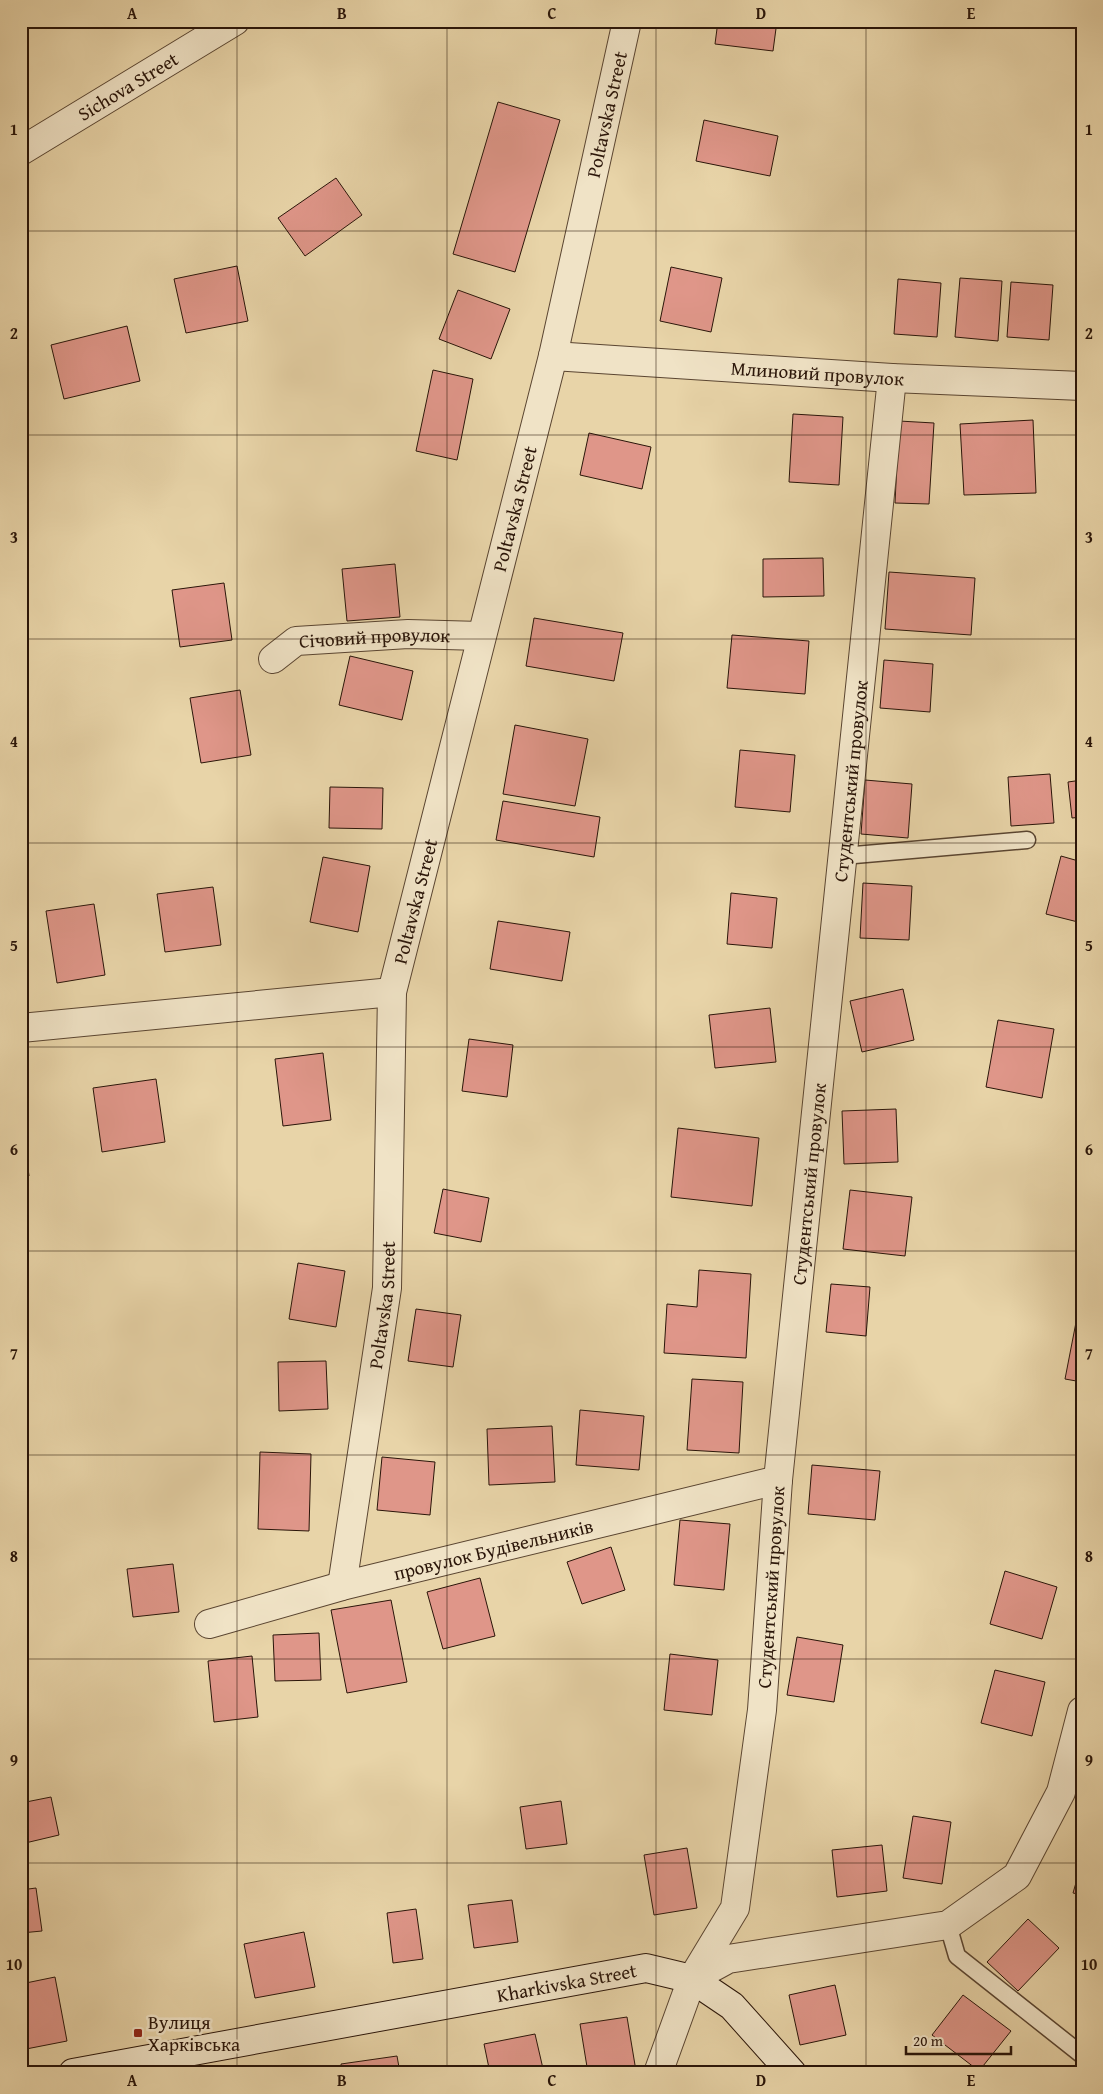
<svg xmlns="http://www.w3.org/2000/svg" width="1103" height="2094" font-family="'Gentium Book Plus',serif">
  <rect width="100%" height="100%" fill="#e8d4a8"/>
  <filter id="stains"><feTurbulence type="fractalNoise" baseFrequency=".004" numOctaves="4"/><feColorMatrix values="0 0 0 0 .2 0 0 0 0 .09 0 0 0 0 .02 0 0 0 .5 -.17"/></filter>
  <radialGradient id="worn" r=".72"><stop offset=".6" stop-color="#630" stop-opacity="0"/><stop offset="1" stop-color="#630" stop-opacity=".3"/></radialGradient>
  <g fill="#df9689" stroke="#2a1509">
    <polygon points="718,21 777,21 773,51 715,44"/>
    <polygon points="498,102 560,120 515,272 453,254"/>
    <polygon points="704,120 778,136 770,176 696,161"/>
    <polygon points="336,178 362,215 305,256 278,218"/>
    <polygon points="237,266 248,321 186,333 174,279"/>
    <polygon points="671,267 722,278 711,332 660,321"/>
    <polygon points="960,278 1002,281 998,341 955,337"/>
    <polygon points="898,279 941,283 937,337 894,334"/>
    <polygon points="1011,282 1053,285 1049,340 1007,337"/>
    <polygon points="458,290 510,309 491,359 439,339"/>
    <polygon points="127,326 140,381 64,399 51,345"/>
    <polygon points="433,370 473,379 457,460 416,451"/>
    <polygon points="793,414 843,417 839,485 789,482"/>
    <polygon points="1033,420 1036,493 964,495 960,424"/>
    <polygon points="899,421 934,423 929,504 895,503"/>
    <polygon points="589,433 651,447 642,489 580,475"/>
    <polygon points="823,558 824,596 763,597 763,559"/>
    <polygon points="395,564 400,617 347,621 342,569"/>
    <polygon points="889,572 975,578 971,635 885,629"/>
    <polygon points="224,583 232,640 180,647 172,590"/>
    <polygon points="534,618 623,633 614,681 526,666"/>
    <polygon points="732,635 809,641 805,694 727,688"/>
    <polygon points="350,656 413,671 402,720 339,705"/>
    <polygon points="884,660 933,664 930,712 880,708"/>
    <polygon points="240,690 251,755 201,763 190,698"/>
    <polygon points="515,725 588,739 575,806 503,794"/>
    <polygon points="740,750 795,755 790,812 735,807"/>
    <polygon points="1050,774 1054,823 1011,826 1008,777"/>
    <polygon points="865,780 912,784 908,838 861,834"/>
    <polygon points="1082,780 1082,817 1072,818 1068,782"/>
    <polygon points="330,787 383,788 382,829 329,828"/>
    <polygon points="503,801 600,817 594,857 496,840"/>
    <polygon points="1061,856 1082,862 1082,923 1046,914"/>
    <polygon points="323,857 370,866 358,932 310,922"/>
    <polygon points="863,883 912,886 909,940 860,938"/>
    <polygon points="213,887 221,945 165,952 157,894"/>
    <polygon points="731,893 777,898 772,948 727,944"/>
    <polygon points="94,904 105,975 57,983 46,911"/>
    <polygon points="498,921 570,932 562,981 490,969"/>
    <polygon points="903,989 914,1040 862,1052 850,1001"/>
    <polygon points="770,1008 776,1062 715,1068 709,1015"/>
    <polygon points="998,1020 1054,1029 1042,1098 986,1087"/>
    <polygon points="469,1039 513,1045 507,1097 462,1091"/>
    <polygon points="323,1053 331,1120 283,1126 275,1059"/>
    <polygon points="156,1079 165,1142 102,1152 93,1088"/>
    <polygon points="896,1109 898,1162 844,1164 842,1111"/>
    <polygon points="21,1114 29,1176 21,1177"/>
    <polygon points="678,1128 759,1138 752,1206 671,1197"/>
    <polygon points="443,1189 489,1198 481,1242 434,1233"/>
    <polygon points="850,1190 912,1197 905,1256 843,1249"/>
    <polygon points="298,1263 345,1271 336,1327 289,1319"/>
    <polygon points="699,1270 751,1274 746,1358 664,1353 667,1304 697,1307"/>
    <polygon points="831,1284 870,1287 866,1336 826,1332"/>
    <polygon points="416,1309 461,1315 453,1367 408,1361"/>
    <polygon points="1078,1312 1082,1313 1082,1382 1065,1379"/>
    <polygon points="326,1361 328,1409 279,1411 278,1362"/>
    <polygon points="692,1379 743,1382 739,1453 687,1450"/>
    <polygon points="580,1410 644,1416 639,1470 576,1465"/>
    <polygon points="552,1426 555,1482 489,1485 487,1429"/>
    <polygon points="260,1452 311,1454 309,1531 258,1529"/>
    <polygon points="382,1457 435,1462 430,1515 377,1510"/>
    <polygon points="812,1465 880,1471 875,1520 808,1514"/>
    <polygon points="680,1520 730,1524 724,1590 674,1585"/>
    <polygon points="611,1547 625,1590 582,1604 567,1562"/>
    <polygon points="173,1564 179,1612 133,1617 127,1569"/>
    <polygon points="1005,1571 1057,1587 1042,1639 990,1624"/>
    <polygon points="480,1578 495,1636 443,1649 427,1592"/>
    <polygon points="391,1600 407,1682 347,1693 331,1610"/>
    <polygon points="319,1633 321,1680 275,1681 273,1635"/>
    <polygon points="797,1637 843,1645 834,1702 787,1695"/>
    <polygon points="670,1654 718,1660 712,1715 664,1710"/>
    <polygon points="252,1656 258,1717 214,1722 208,1661"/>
    <polygon points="995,1670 1045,1682 1032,1736 981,1723"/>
    <polygon points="51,1797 59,1835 21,1844 21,1803"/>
    <polygon points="561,1801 567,1844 526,1849 520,1807"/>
    <polygon points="913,1816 951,1822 942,1884 903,1878"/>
    <polygon points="882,1845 887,1891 837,1897 832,1850"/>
    <polygon points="687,1848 697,1908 654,1915 644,1855"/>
    <polygon points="1082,1862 1082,1895 1073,1893"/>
    <polygon points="36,1888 42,1931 21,1933 21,1890"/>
    <polygon points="512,1900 518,1942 474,1948 468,1905"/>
    <polygon points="416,1909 423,1959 393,1963 387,1913"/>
    <polygon points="1028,1919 1059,1948 1018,1991 987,1962"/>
    <polygon points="304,1932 315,1987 255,1998 244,1944"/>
    <polygon points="55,1977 67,2041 21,2050 21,1984"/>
    <polygon points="835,1985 846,2035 800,2045 789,1995"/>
    <polygon points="963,1995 1011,2031 979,2071 932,2035"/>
    <polygon points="627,2017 636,2071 588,2073 580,2024"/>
    <polygon points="535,2034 544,2073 490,2073 484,2044"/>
    <polygon points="397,2056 400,2073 342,2073 341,2064"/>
  </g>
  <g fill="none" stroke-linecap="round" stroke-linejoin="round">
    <g stroke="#5a4531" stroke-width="19">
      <g id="lane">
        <polyline points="843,856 1027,840"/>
        <polyline points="948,1925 957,1956 1082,2055"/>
      </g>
    </g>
    <g stroke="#5a4531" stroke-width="30">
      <g id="street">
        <path id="s1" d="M21,151l214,-130"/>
        <path id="s2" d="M553,356l339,22 190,8"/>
        <path id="s3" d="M273,659l23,-18 112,-7 73,2"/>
        <polyline points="21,1028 392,992"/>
        <path id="s4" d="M342,1586l45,-298 5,-296 161,-636 74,-335"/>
        <path id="s5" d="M209,1624l133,-38 436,-106"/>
        <polyline points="693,1978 728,1959 948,1925 1017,1876 1061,1792 1082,1711"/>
        <path id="s6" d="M658,2073l34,-94 43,-71 27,-198 16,-230 114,-1102"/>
      </g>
    </g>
    <g stroke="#2a1509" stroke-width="30">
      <g id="secondary">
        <path id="s7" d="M73,2073l573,-105 46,11 40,27 60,67"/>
      </g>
    </g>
    <use href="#lane" stroke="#f0e3c6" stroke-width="16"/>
    <use href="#street" stroke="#f0e3c6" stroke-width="28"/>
    <use href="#secondary" stroke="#f0e3c6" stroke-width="28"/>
  </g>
  <path fill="none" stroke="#2a1509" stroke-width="1" stroke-opacity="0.55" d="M237,21v2052M447,21v2052M656,21v2052M866,21v2052M21,231h1061M21,435h1061M21,639h1061M21,843h1061M21,1047h1061M21,1251h1061M21,1455h1061M21,1659h1061M21,1863h1061"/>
  <rect fill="#8f2418" stroke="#f0e3c6" stroke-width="2" x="133" y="2028" width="10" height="10" rx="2.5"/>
  <g text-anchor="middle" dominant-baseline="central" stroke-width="5" stroke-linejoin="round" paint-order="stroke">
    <g font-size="19" fill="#2a1509" stroke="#f0e3c6">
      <text stroke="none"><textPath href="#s1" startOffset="125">Sichova Street</textPath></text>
      <text stroke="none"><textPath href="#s4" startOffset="1501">Poltavska Street</textPath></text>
      <text stroke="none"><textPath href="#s2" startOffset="265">Млиновий провулок</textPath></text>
      <text stroke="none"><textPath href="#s4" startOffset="1096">Poltavska Street</textPath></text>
      <text stroke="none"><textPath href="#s3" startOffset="108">Січовий провулок</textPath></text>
      <text stroke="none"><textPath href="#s6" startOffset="1316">Студентський провулок</textPath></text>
      <text stroke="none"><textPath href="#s4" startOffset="691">Poltavska Street</textPath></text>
      <text stroke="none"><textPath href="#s6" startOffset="911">Студентський провулок</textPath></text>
      <text stroke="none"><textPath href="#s4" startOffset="284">Poltavska Street</textPath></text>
      <text stroke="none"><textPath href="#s5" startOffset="294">провулок Будівельників</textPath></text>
      <text stroke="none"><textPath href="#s6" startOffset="506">Студентський провулок</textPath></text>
      <text stroke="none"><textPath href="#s7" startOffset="502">Kharkivska Street</textPath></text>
    </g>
    <g font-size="19" fill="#2a1509" stroke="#f0e3c6" text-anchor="start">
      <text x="148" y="2022">Вулиця<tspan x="148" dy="22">Харківська</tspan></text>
    </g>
  </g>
  <rect width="1103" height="2094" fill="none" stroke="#e8d4a8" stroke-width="55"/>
  <path d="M906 2046v8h105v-8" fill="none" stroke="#2a1509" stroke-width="2.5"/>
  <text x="913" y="2046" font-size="15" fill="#2a1509" stroke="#f0e3c6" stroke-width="4" paint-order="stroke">20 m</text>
  <rect x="28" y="28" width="1048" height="2038" fill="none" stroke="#2a1509" stroke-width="2"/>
  <g font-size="16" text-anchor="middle" font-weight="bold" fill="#2a1509">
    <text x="132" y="19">A</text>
    <text x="342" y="19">B</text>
    <text x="552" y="19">C</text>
    <text x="761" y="19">D</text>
    <text x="971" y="19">E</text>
    <text x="14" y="135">1</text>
    <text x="1089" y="135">1</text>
    <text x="14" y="339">2</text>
    <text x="1089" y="339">2</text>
    <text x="14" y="543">3</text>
    <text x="1089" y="543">3</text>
    <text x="14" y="747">4</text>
    <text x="1089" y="747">4</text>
    <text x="14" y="951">5</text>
    <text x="1089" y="951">5</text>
    <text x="14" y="1155">6</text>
    <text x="1089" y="1155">6</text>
    <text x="14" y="1359">7</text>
    <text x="1089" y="1359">7</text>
    <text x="14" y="1562">8</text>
    <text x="1089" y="1562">8</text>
    <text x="14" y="1766">9</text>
    <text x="1089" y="1766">9</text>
    <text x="14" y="1970">10</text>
    <text x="1089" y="1970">10</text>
    <text x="132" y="2086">A</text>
    <text x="342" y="2086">B</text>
    <text x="552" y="2086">C</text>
    <text x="761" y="2086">D</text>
    <text x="971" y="2086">E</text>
  </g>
  <rect width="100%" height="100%" filter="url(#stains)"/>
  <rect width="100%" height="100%" fill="url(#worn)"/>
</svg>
